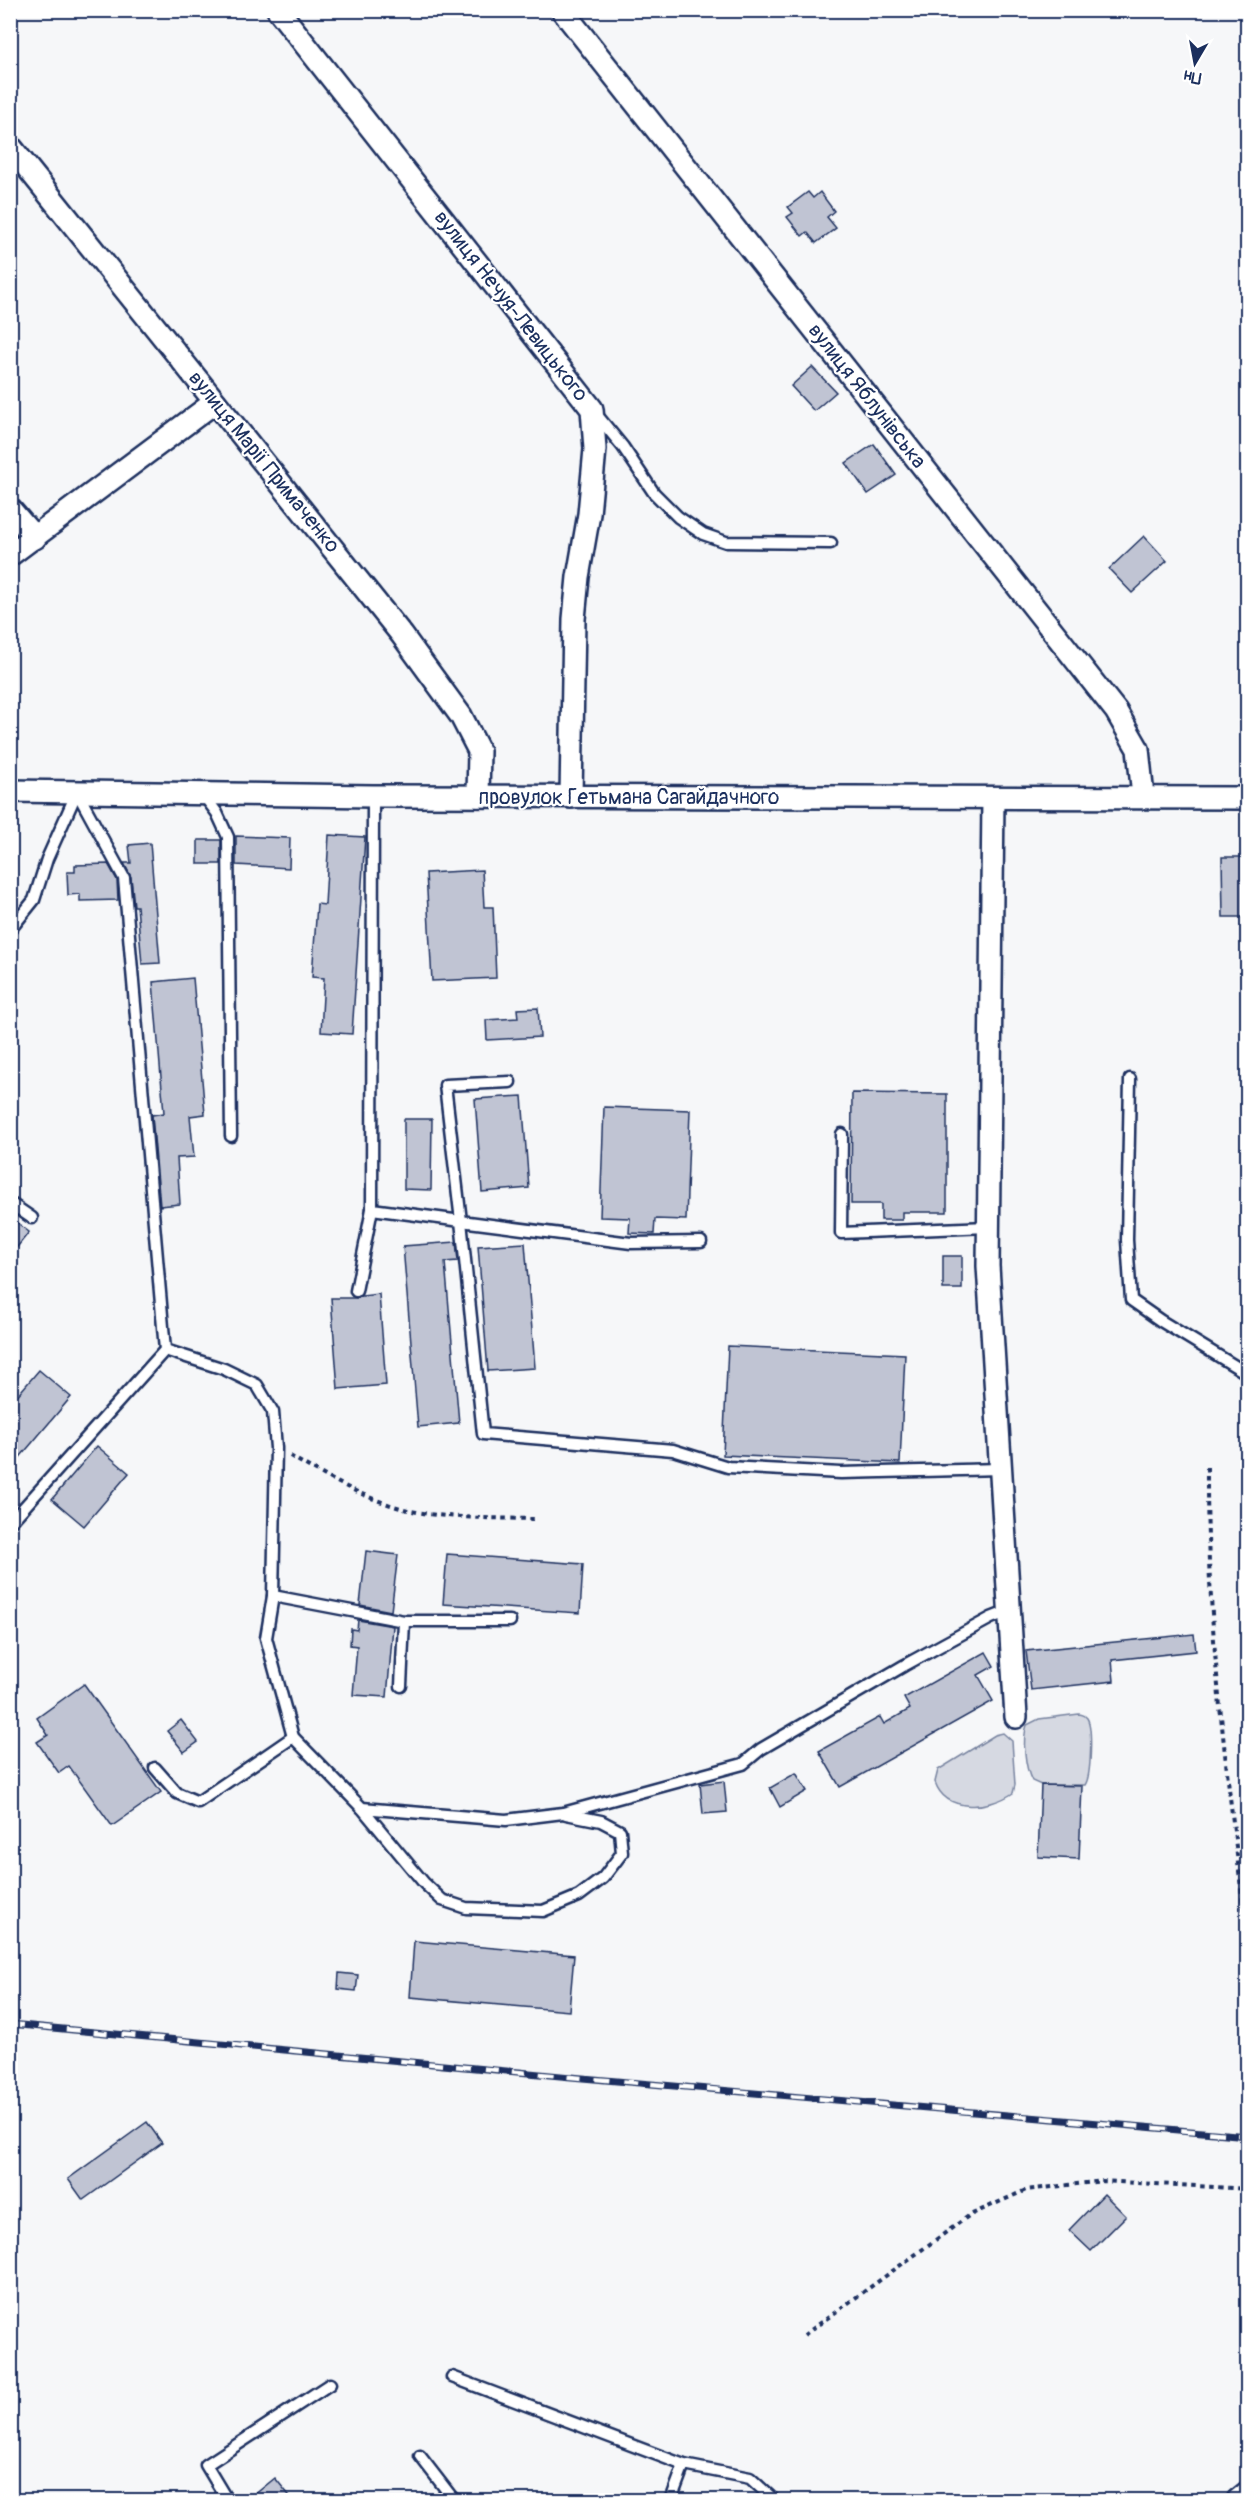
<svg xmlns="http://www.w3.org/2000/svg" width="1258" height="2511" font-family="Pangolin,sans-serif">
  <rect width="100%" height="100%" fill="#f6f7f9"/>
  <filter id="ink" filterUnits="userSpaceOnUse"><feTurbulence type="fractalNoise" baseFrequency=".0167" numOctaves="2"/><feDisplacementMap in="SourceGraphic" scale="12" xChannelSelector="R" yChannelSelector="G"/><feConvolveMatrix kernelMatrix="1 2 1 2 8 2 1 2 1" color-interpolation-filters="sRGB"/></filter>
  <g filter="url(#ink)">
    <g fill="#d6d9e2" stroke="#7884a0" stroke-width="1.5">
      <path d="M1079,1714c4,1 5,0 8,4 6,9 4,59 -2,67h-44l-9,-4c-7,-13 -10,-42 -5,-56l12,-6z"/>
      <path d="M1003,1733l9,8 3,44 -2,8c-23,16 -67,21 -78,-11l3,-12 57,-35z"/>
    </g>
    <g fill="#c0c4d3" stroke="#1b2f5e" stroke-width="1.5">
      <polygon points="808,192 813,198 820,192 834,211 827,217 836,228 816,243 807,232 802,236 787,217 793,213 788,207"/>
      <polygon points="812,367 836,392 814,411 791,386"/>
      <polygon points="874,444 896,475 868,494 846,463"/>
      <polygon points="1144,536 1167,561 1132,593 1109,569"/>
      <polygon points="329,835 365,837 352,1034 321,1032 324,978 312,977 317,904 325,905"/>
      <polygon points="236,836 290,838 289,868 236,865"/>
      <rect x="198" y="840" width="23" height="24"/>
      <polygon points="150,843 160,963 142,964 137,906 134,906 131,877 124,863 131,863 129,845"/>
      <polygon points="1222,857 1248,857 1248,917 1223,917"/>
      <polygon points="108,864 117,880 118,900 80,901 80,894 68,895 67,872 75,872 75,865"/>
      <polygon points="482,870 484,907 493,907 496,978 432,981 426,873"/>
      <polygon points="193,978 205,1114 190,1116 194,1157 177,1158 180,1204 160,1206 152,1115 164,1113 153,982"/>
      <polygon points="538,1008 540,1037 487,1040 486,1020 518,1018 517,1009"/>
      <polygon points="852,1093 947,1094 947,1212 902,1212 902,1220 881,1220 881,1204 851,1204"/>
      <polygon points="522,1096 529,1188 482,1192 475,1099"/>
      <polygon points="604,1107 690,1110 686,1220 655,1219 654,1234 629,1233 630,1218 600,1217"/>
      <polygon points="404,1119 432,1119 431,1190 404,1189"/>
      <polygon points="10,1217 29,1232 10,1256"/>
      <polygon points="456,1242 458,1261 445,1262 459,1423 418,1427 403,1246"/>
      <polygon points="525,1243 535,1368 488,1371 478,1246"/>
      <rect x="943" y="1256" width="19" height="33"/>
      <polygon points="379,1294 386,1385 338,1389 331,1298 358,1298 362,1296"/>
      <polygon points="728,1346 905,1354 900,1463 723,1455"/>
      <polygon points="39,1370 71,1397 10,1469 10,1404"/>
      <polygon points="97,1446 129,1473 84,1526 52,1499"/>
      <polygon points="366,1551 398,1555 391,1611 360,1605"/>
      <polygon points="447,1554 583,1564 580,1613 443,1604"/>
      <polygon points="358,1620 393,1626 387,1697 353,1695 357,1646 350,1645 351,1629 357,1630"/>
      <polygon points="1194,1634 1196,1651 1112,1660 1114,1681 1031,1690 1026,1651"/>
      <polygon points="986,1652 994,1666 978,1675 993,1701 840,1787 819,1751 880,1717 884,1724 910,1709 904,1698"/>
      <polygon points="84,1684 161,1792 112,1826 69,1766 59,1773 37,1742 48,1735 37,1718"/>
      <polygon points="181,1720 198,1742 184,1752 167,1731"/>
      <polygon points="796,1773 807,1791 780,1807 770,1788"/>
      <polygon points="724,1781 727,1812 703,1814 700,1784"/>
      <polygon points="1041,1785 1082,1786 1079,1859 1038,1857"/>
      <polygon points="414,1941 574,1955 569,2011 410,1997"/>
      <polygon points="339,1973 358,1975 356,1991 338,1989"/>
      <polygon points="147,2122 162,2143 83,2200 68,2179"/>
      <polygon points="1104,2194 1126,2216 1091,2251 1069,2230"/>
      <polygon points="275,2478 293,2500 248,2500"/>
    </g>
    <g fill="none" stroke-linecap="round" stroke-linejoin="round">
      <g stroke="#1b2f5e" stroke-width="15">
        <g id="service">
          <polyline points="596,414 623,447 654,493 678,517 703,534 726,542 831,543"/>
          <polyline points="202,793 217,813 228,837 231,1136"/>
          <polyline points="10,930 34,900 47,859 77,792"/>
          <polyline points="1130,1079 1127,1240 1131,1300 1161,1321 1248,1374"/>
          <polyline points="510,1082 445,1085 461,1221 631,1243 701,1242"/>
          <polyline points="842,1134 841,1233 988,1227"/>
          <polyline points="10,1203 32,1218"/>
          <polyline points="372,1209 461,1221 483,1434 673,1450 728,1467 841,1473 1001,1469"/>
          <polyline points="356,1291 372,1209 373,796"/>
          <polyline points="165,1350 224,1369 257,1385 273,1412 276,1448 273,1596 266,1638 293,1737 362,1808 506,1820 563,1813 743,1764 761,1749 905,1665 991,1618 1009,1611"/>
          <polyline points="10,1523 165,1350 124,878 77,792"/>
          <polyline points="273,1596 404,1621 510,1621"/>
          <polyline points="401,1686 404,1621"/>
          <polyline points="155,1768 177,1793 198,1802 293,1737"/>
          <polyline points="362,1808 424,1883 442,1900 466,1908 543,1911 579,1896 603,1878 622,1853 620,1831 601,1821 566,1814"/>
          <polyline points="452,2377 684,2465 750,2478 774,2500"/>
          <polyline points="420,2456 454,2500"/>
          <polyline points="227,2500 206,2465 330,2384"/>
          <polyline points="671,2500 684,2465"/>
        </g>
      </g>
      <g stroke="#1b2f5e" stroke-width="26">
        <g id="minor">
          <polyline points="278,10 592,409 595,449 589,514 578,577 574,619 571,797"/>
          <polyline points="562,10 1116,711 1138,749 1143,796"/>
          <polyline points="10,146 402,635 461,716 479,751 478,796"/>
          <polyline points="10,509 35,538"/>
          <polyline points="10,555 215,402"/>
          <polyline points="10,791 373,796 1248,798"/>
          <polyline points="993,798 988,1266 1016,1717"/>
          <polyline points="1238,2500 1248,2492"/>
        </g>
      </g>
      <g stroke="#1b2f5e" stroke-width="4" stroke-dasharray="4.5 4.5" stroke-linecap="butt">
        <path d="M290,1456c36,21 73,42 114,53 36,10 91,9 130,10"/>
        <path d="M1207,1467c-1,160 22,319 41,478"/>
        <polyline points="804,2335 970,2215 1026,2190 1103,2181 1248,2189"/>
      </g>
      <use href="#service" stroke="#fff" stroke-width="10"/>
      <use href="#minor" stroke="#fff" stroke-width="21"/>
      <g stroke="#1b2f5e" stroke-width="7">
        <polyline id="rail" points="10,2024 571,2077 1248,2136"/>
      </g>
      <use href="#rail" stroke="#fff" stroke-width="4.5" stroke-dasharray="14" stroke-linecap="butt"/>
    </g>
  </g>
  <g text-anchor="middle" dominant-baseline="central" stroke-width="4.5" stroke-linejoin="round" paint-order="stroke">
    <g font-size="21" fill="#1b2f5e" stroke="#fff">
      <text transform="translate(511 306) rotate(52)">вулиця Нечуя-Левицького</text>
      <text transform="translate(867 396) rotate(52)">вулиця Яблунівська</text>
      <text transform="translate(264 462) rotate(51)">вулиця Марії Примаченко</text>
      <text x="629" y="797">провулок Гетьмана Сагайдачного</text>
    </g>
  </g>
  <rect width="1258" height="2511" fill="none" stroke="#fff" stroke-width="36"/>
  <rect x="18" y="18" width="1222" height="2475" fill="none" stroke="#1b2f5e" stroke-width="2" filter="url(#ink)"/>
  <g transform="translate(1195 63) rotate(190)" stroke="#ffffff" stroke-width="4.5" paint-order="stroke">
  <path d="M0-4.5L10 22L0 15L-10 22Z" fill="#1b2f5e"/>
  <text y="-9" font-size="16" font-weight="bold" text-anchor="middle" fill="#1b2f5e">Пн</text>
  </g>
</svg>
